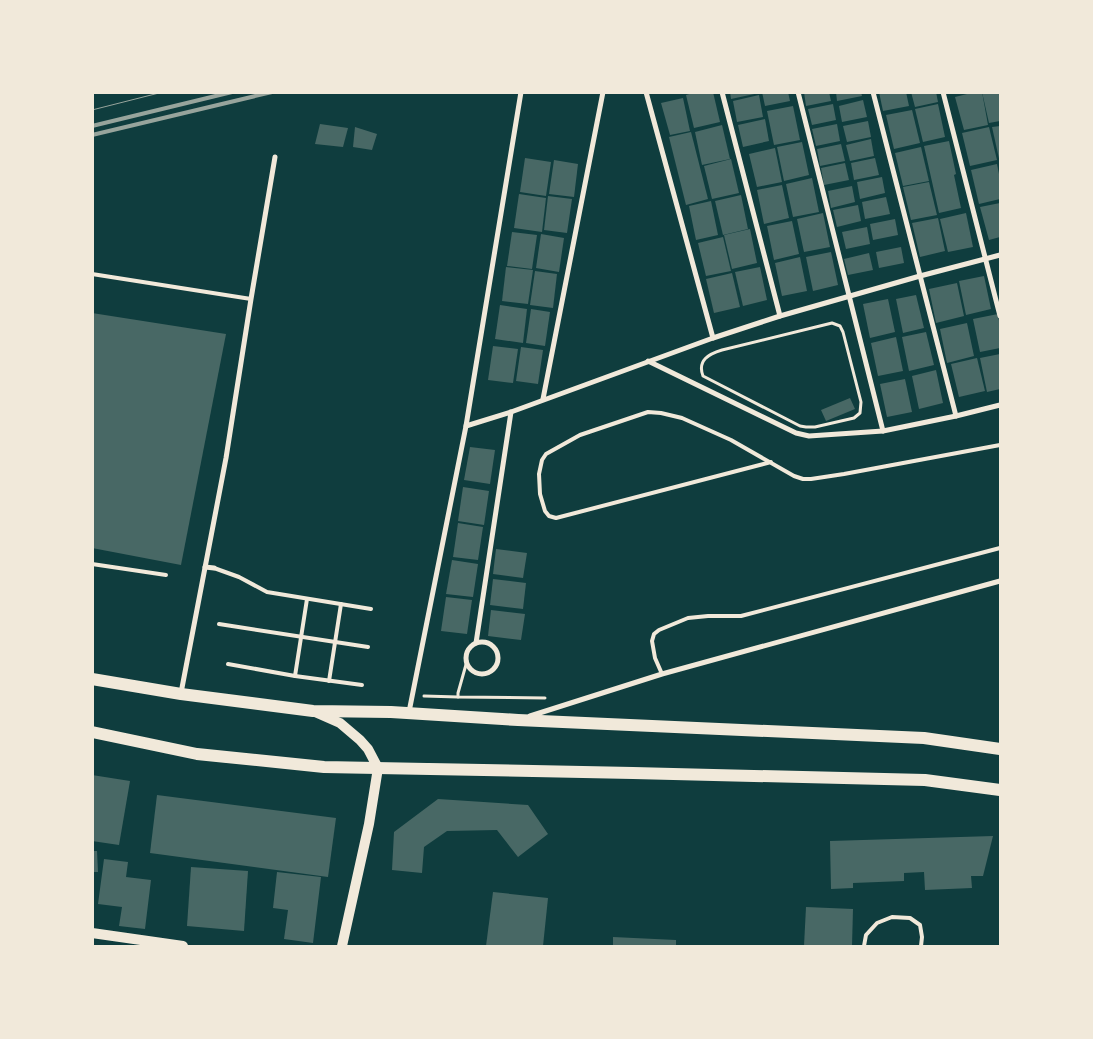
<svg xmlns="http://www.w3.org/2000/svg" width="1093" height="1039" font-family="'Asap Condensed',sans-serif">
  <rect width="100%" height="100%" fill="#0f3d3e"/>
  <g fill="#486865">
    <polygon points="696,92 713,92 720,122 694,128 686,95"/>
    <polygon points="730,92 758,92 759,93 731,99"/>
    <polygon points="762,92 788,92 790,101 765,106"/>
    <polygon points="804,92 829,92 831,101 806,106"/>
    <polygon points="836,92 861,92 862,96 837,101"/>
    <polygon points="879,92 906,92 909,106 883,111"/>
    <polygon points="911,92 936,92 938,102 915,107"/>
    <polygon points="975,92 982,92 988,125 964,130 955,97"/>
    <polygon points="982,92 1000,92 1000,121 989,123"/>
    <polygon points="759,95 763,117 737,122 733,101"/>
    <polygon points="683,98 690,131 670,135 661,103"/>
    <polygon points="863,100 867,117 842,122 839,106"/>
    <polygon points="833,104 836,120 812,125 808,109"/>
    <polygon points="938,104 945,137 923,142 915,109"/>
    <polygon points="793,106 800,140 774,145 767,111"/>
    <polygon points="912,110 920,143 894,149 886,115"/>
    <polygon points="765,119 769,141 743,147 738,125"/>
    <polygon points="868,121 871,137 847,142 843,126"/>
    <polygon points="320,124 348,128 343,147 315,144"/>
    <polygon points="837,124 840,141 816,146 812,129"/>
    <polygon points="722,125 730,159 702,165 695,132"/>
    <polygon points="1000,126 1000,163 992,127"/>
    <polygon points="355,127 377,134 372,150 353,147"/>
    <polygon points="989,127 997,160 970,166 962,133"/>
    <polygon points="691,132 708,199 686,205 669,137"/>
    <polygon points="871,139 874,156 850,161 846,145"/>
    <polygon points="949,141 956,174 954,175 961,208 939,213 924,146"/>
    <polygon points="802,142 809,175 784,181 777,147"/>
    <polygon points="841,144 845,161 820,166 817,149"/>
    <polygon points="921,147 929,181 903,186 895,153"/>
    <polygon points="775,148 782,182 757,187 749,154"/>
    <polygon points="525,158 551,162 546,196 520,192"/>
    <polygon points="875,158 879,175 854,180 851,163"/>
    <polygon points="731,159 739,193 712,199 704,166"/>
    <polygon points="554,160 578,164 574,197 549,194"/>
    <polygon points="845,163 849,180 824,185 821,168"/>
    <polygon points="997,164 1000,179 1000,199 979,204 971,170"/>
    <polygon points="882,177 885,193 860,199 857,182"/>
    <polygon points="812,178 819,212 793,217 786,184"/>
    <polygon points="929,182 937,215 911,220 903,187"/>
    <polygon points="782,185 789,218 764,224 757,190"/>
    <polygon points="852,186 855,202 831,208 828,191"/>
    <polygon points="519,194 546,198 542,232 514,228"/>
    <polygon points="741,195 748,229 723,235 715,201"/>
    <polygon points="548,196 572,199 567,233 544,230"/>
    <polygon points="886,197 890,214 865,219 862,202"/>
    <polygon points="711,201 718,235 696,240 689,206"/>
    <polygon points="1000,203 1000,237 989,240 980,207"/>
    <polygon points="858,205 861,221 837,227 833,210"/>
    <polygon points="823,213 830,247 804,252 797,219"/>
    <polygon points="966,213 973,247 948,252 940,219"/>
    <polygon points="938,218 945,251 920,257 912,223"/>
    <polygon points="895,219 898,235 873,240 870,224"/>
    <polygon points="792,221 799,254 774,260 767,226"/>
    <polygon points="867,227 870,244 846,249 842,232"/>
    <polygon points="750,229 757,263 732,269 724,235"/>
    <polygon points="512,232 537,235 532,269 507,266"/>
    <polygon points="541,234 564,238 559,272 536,268"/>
    <polygon points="723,237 731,271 706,276 698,243"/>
    <polygon points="901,247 904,263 879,268 876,252"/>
    <polygon points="831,252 838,285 813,291 806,257"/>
    <polygon points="869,253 873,270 848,275 844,259"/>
    <polygon points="800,257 807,291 782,296 775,263"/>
    <polygon points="506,267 533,270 528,304 502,301"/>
    <polygon points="760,267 767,300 743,306 735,272"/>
    <polygon points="535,271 557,274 553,308 530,305"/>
    <polygon points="732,273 740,307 714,313 706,279"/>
    <polygon points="984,276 991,309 966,315 959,281"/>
    <polygon points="957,283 964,316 936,323 929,289"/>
    <polygon points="916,295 924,328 903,333 896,299"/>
    <polygon points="888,299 895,332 870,338 863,304"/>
    <polygon points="500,305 527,309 523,343 495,339"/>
    <polygon points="531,309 550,312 545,346 526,343"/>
    <polygon points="92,313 226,334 181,565 92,548"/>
    <polygon points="998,314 1000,327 1000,348 980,352 973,319"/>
    <polygon points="967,323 974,356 947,363 940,329"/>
    <polygon points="926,332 934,365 909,371 902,337"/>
    <polygon points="896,337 903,371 878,376 871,343"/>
    <polygon points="493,346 518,349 513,383 488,380"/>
    <polygon points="521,347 543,350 538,384 516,381"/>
    <polygon points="1000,354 1000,389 987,392 980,358"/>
    <polygon points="977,358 985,391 959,397 951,364"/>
    <polygon points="936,370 943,403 919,409 912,376"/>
    <polygon points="905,379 912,412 887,417 880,384"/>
    <polygon points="850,398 855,409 826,421 821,410"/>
    <polygon points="470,447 495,450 490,484 464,480"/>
    <polygon points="463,487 489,491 484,525 458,521"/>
    <polygon points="458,523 483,527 478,560 453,557"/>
    <polygon points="496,549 527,553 523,578 493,574"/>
    <polygon points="452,560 478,564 473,597 446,594"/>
    <polygon points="493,579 526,583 523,609 490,605"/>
    <polygon points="446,597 472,600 467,634 441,631"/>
    <polygon points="491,610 525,614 521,640 488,636"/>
    <polygon points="92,775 130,781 119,845 92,841"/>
    <polygon points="157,795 336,818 328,877 150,853"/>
    <polygon points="438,799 528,805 548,834 518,857 497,830 447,831 424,847 422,873 392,870 394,832"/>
    <polygon points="993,836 983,876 971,876 972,888 925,890 924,872 904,873 904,881 853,883 853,888 831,889 830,841"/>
    <polygon points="92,851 97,851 98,872 92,872"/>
    <polygon points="104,859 128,862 126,877 151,880 145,929 119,926 122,907 98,904"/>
    <polygon points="191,867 248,871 244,931 187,926"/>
    <polygon points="277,872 321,877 313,943 284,939 288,910 273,908"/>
    <polygon points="493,892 548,898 543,946 486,946"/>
    <polygon points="806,907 853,909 852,946 804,946"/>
    <polygon points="613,937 676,940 676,946 613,946"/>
  </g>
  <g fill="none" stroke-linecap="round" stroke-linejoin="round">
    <g stroke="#f1e9da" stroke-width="3">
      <path d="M832,323l8,3 3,6 18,70 -1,11 -6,5 -39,9h-9l-6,-1 -97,-50c-6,-16 6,-22 19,-26z"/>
      <polyline points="467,661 458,693 458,697 545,698"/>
      <polyline points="424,696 458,697"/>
    </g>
    <g stroke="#f1e9da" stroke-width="4">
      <polyline points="92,274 251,299"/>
      <polyline points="771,462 556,518 549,516 545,511 540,494 539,474 542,460 546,454 580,435 648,412 661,413 682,418 731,440 794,476 803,479 811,479 844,474 1000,445"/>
      <polyline points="92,564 166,575"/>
      <polyline points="214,568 239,577 267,592 371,609"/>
      <polyline points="219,624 368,647"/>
      <polyline points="228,664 295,676 307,599"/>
      <polyline points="662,674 655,658 652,641 654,634 659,630 688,618 708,616 741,616 1000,548"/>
      <polyline points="295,676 362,685"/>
      <polyline points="329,681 341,604"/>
      <polyline points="864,946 866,935 877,923 892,917 910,918 920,925 922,937 921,946"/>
    </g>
    <g stroke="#f1e9da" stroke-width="5">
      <polyline points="646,92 713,338"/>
      <polyline points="722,92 780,316"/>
      <polyline points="798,92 883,431"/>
      <polyline points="873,92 956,416"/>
      <polyline points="943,92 1000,316"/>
      <polyline points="648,361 796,433 809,436 883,431 956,416 1000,405"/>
      <polyline points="543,399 603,92"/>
      <polyline points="466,426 511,412 713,338 780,316 920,276 1000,255"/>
      <polyline points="205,567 214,568"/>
      <circle cx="482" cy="658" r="16"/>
      <polyline points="476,643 511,412"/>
      <polyline points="181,693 226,458 251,299 275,157"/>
      <polyline points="409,712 466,426 521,92"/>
      <polyline points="530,716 662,674 1000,581"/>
    </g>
    <g stroke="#f1e9da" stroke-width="10">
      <polyline points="315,712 340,723 360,740 368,749 378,768 369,824 342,946"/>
      <polyline points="92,933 183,946"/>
    </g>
    <g stroke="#f1e9da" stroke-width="12">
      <polyline points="92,679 181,694 313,711 391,712 518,720 924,738 1000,749"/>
      <polyline points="92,732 197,754 324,767 633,773 925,780 1000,790"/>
    </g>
    <polyline stroke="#97a49c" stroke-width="1" points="92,110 163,92"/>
    <g stroke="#97a49c" stroke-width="4">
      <polyline points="92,126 232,92"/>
      <polyline points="92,135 272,92"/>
    </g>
  </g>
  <rect width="1093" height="1039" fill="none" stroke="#f1e9da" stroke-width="188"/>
</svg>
